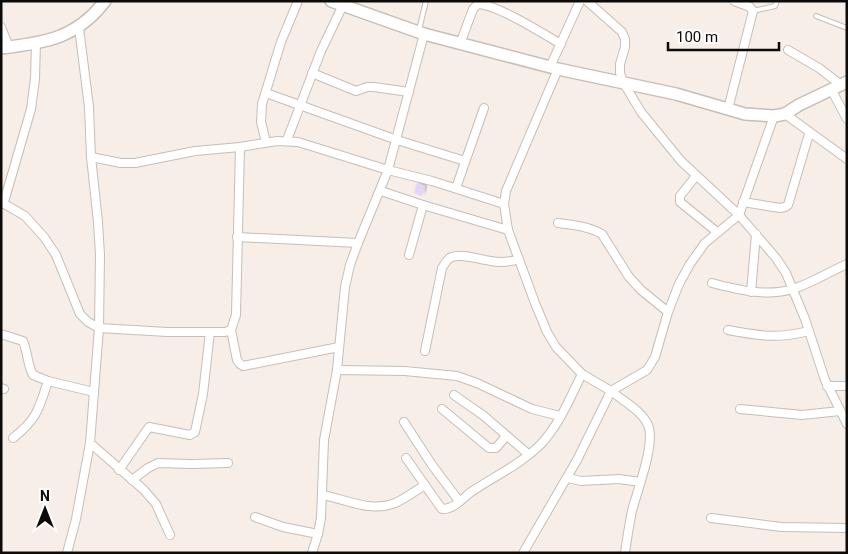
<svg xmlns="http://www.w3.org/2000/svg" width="848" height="554" font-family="Roboto,sans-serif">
  <defs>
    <filter id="shadow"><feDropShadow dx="3.5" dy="-3.5" stdDeviation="2.5" flood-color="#0004"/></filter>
  </defs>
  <rect width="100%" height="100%" fill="#f7efe7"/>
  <polygon fill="#e2d4fc" filter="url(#shadow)" points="417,183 425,186 422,196 414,193"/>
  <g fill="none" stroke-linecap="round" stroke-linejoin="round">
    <g stroke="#c6beb7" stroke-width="6">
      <g id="service">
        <polyline points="753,11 775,6 777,1"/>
        <polyline points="816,16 847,28"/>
        <polyline points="419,30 426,1"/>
      </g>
    </g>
    <g stroke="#c6beb7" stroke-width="10">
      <g id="minor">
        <polyline points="587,1 622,32 625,39 625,47 620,64 620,73 623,82 641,112 681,161 739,215 776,258 786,273 805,319 825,380 847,424"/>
        <polyline points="1,27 9,47"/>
        <path d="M460,44l13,-35 5,-5c20,1 64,29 83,40"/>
        <polyline points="788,50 819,68 841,85"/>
        <polyline points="550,67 580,1"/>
        <polyline points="312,73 356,91 367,87 374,87 409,92"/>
        <polyline points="831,89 847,119"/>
        <polyline points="266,93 397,140 465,161"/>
        <polyline points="728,109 753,11 750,7 734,1"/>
        <polyline points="785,114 847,159"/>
        <polyline points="287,140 321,51 343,5"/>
        <polyline points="266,142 261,122 262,104 281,42 298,1"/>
        <polyline points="91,157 121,163 135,163 195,151 240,147 277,141 298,142 388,170 432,181 504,204"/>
        <polyline points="696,176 680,196 680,202 717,232"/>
        <polyline points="456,188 484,108"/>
        <polyline points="381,191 423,205 508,230"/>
        <polyline points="1,202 25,216 44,237 56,255 80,314 88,322 99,328 167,332 225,332 231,330 236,315 240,147"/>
        <polyline points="4,202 31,109 35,79 36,42"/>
        <polyline points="743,202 780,208 785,207 788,205 809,134"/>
        <path d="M558,223c15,2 30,3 44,11l27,43 12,13 27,22"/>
        <polyline points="237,237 358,243"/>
        <polyline points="409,255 423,205"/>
        <path d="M712,283c27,7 54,14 81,6 19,-6 36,-17 54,-25"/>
        <polyline points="751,292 756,234"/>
        <polyline points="231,330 237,360 240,364 243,366 339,347"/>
        <path d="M728,330c32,6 49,9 81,1"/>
        <path d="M1,334l22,7c5,12 4,23 10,34l15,6 46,11"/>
        <path d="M425,351l17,-83c3,-4 5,-10 10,-11 11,-4 28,3 39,4 10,2 19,1 28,-2"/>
        <polyline points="337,370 405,371 457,376 477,383 532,409 560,416"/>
        <polyline points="827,386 847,386"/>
        <polyline points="1,388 4,389"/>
        <polyline points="454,395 484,416 528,454"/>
        <polyline points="442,409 489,448 496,448 506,436"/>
        <polyline points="740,409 802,415 840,411"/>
        <polyline points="404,422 432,465 459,501"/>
        <path d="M13,438c24,-19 26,-29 35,-57"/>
        <polyline points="90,443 144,490 156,504 170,535"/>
        <path d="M406,458l33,47 3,4c11,1 21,-11 29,-17 24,-16 50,-28 70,-48 18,-19 29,-46 41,-70"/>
        <polyline points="119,470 149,427 190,435 195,432 203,394 210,332"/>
        <polyline points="568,478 581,481 619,479 640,482"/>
        <polyline points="132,480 148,468 158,463 192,464 228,463"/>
        <path d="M322,495c24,4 48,18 73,8 10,-4 20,-12 30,-18"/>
        <polyline points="255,517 283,527 318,534"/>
        <polyline points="711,518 781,527 847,528"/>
        <polyline points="67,553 76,519 90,443 99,328 100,255 98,222 91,157 89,107 79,28"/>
        <polyline points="312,553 318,534 321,518 324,440 337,370 345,287 350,265 358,243 388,170 424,34"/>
        <polyline points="523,553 577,460 611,391 582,374 556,347 547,332 535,303 508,230 504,204 506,191 558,69"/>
        <path d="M625,553c2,-14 4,-28 7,-42 5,-20 24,-68 16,-86 -6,-14 -25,-24 -37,-34l36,-21 8,-13 13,-45 11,-28 11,-20 15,-21 34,-28 35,-99"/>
      </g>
    </g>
    <g stroke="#c6beb7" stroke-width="14">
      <g id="secondary">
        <polyline points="331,1 424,34 558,69 676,94 745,114 774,116 785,114 799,105 847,82"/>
        <path d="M1,48c44,-5 76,-10 104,-47"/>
      </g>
    </g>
    <use href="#service" stroke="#fff" stroke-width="4"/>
    <use href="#minor" stroke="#fff" stroke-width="8"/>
    <use href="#secondary" stroke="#fff" stroke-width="11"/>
  </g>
  <rect width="848" height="554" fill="none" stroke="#0d0b09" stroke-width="5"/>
  <g transform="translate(45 509)" stroke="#fffdfc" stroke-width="4" paint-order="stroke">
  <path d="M0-4L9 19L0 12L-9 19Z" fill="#0d0b09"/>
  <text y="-8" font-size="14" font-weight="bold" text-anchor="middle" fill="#0d0b09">N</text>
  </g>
  <path d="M668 42v8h111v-8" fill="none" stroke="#0d0b09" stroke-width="2.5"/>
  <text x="676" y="42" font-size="15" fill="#0d0b09" stroke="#fffdfc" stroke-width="4" paint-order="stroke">100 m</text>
</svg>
